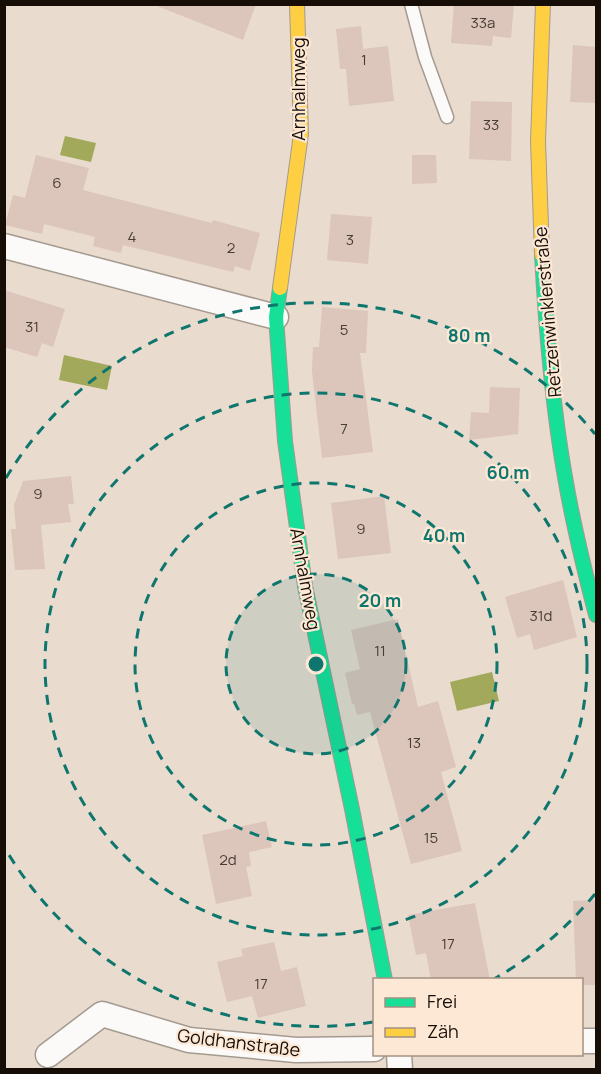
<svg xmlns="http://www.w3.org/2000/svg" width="601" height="1074" font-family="Manrope,sans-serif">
  <rect width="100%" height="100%" fill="#e9dbce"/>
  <g fill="#a2a95a">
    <polygon points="65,136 96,143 91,162 60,155"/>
    <polygon points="64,355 112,366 107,390 59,380"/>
    <polygon points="492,672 499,701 457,711 450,682"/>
  </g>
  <g fill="#dcc5bb">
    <polygon points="157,4 256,4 243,40 157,6"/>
    <polygon points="454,4 514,4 511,38 493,36 492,46 451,43"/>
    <polygon points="361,26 363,49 388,46 394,101 349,106 346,69 340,69 336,29"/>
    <polygon points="573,45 597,47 597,103 570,102"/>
    <polygon points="471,101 512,102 511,161 469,159"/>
    <polygon points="36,155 89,168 83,190 212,223 213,220 260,233 250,271 235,266 233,272 123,245 121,253 93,246 95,237 44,224 42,234 5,225 13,195 25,198"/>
    <polygon points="412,155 436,155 437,183 412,184"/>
    <polygon points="331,214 372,217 368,264 327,260"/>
    <polygon points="4,290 65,309 53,347 42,343 37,357 4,347"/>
    <polygon points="322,307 368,311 366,353 360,353 373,452 322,458 312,371 313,347 319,347"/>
    <polygon points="490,387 520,388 518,434 469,440 471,412 489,413"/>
    <polygon points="71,476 74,504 68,504 71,522 41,525 45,569 15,570 11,529 16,529 14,505 23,481"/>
    <polygon points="384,496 391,553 338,559 331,503"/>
    <polygon points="563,580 577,637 534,650 530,634 517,638 505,597"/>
    <polygon points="398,619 418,707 438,701 456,767 441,772 462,851 411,864 370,712 357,715 354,704 352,704 345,673 360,669 351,630"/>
    <polygon points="266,821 272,847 249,852 251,866 246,867 252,896 216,904 202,835"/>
    <polygon points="596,900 597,985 582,985 582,980 576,980 573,901"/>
    <polygon points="475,903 490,980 431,980 426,953 416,955 408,915"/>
    <polygon points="274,942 281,971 297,967 306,1006 258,1018 252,996 227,1002 217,962 243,956 241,949"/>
  </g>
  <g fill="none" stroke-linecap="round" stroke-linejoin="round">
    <g stroke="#a49a90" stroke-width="15">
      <polyline id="lane" points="411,4 425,57 447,117"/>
    </g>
    <g stroke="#a49a90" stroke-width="27">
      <g id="street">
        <polyline points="4,246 276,317"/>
        <polyline points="582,1041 596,1041"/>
        <polyline points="399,1054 400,1070"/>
        <polyline points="48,1055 102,1014 189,1040 296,1050 374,1049"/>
      </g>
    </g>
    <g stroke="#a49a90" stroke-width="16">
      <g id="fast">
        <path d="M542,255c4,74 10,149 23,222 8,47 19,92 31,138"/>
        <polyline points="280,288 276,317 285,441 305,586 352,809 385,980"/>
      </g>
    </g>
    <g stroke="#a49a90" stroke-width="16">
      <g id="slow">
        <polyline points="542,255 538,141 543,4"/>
        <polyline points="280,288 301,134 297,4"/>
      </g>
    </g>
    <use href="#lane" stroke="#fcfaf8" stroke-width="12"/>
    <use href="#street" stroke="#fcfaf8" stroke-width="24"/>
    <use href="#fast" stroke="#16e098" stroke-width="14"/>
    <use href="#slow" stroke="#ffcf43" stroke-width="14"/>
  </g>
  <circle cx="316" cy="664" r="90" fill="#0f766e" fill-opacity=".12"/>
  <g fill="none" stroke="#0f766e" stroke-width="3" stroke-dasharray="10 8">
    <circle cx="316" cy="664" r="90"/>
    <circle cx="316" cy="664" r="181"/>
    <circle cx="316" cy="664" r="271"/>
    <path d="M595 894A362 362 0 0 1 494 979M373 1022A362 362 0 0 1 6 850M6 478A362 362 0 0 1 595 434"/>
  </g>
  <g text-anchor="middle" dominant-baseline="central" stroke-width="4.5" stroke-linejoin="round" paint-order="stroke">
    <g font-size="15" fill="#483d34">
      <text x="483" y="22">33a</text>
      <text x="364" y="59">1</text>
      <text x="491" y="124">33</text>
      <text x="57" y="182">6</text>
      <text x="132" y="236">4</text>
      <text x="350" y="239">3</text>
      <text x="231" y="247">2</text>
      <text x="32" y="326">31</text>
      <text x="344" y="329">5</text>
      <text x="344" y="428">7</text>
      <text x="38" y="493">9</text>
      <text x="361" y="528">9</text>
      <text x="541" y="615">31d</text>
      <text x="380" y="650">11</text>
      <text x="414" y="742">13</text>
      <text x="431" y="837">15</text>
      <text x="228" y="859">2d</text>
      <text x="448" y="943">17</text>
      <text x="261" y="983">17</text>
    </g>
    <g font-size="18" fill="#160e06" stroke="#fde8d6">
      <text transform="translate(298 89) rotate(-90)">Arnhalmweg</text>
      <text transform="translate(547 312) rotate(-95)">Retzenwinklerstraße</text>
      <text transform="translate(306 579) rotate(80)">Arnhalmweg</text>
      <text transform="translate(239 1042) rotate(7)">Goldhanstraße</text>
    </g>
  </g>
  <circle cx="316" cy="664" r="9" fill="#0f766e" stroke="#fde8d6" stroke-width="3"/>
  <g font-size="18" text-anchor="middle" font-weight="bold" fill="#0f766e" stroke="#fde8d6" stroke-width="4.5" stroke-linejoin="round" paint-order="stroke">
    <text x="469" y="342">80 m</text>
    <text x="508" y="479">60 m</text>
    <text x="444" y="542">40 m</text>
    <text x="380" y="607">20 m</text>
  </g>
  <rect width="601" height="1074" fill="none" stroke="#160e06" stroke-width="12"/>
  <rect x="373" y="978" width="210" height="78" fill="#fde8d6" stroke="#a19183" stroke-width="1.5"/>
  <rect x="385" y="998" width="30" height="9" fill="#16e098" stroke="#a19183" stroke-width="1.5"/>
  <text x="427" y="1008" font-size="18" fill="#160e06">Frei</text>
  <rect x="385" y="1028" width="30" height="9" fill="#ffcf43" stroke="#a19183" stroke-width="1.5"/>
  <text x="427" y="1038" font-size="18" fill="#160e06">Zäh</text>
</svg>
